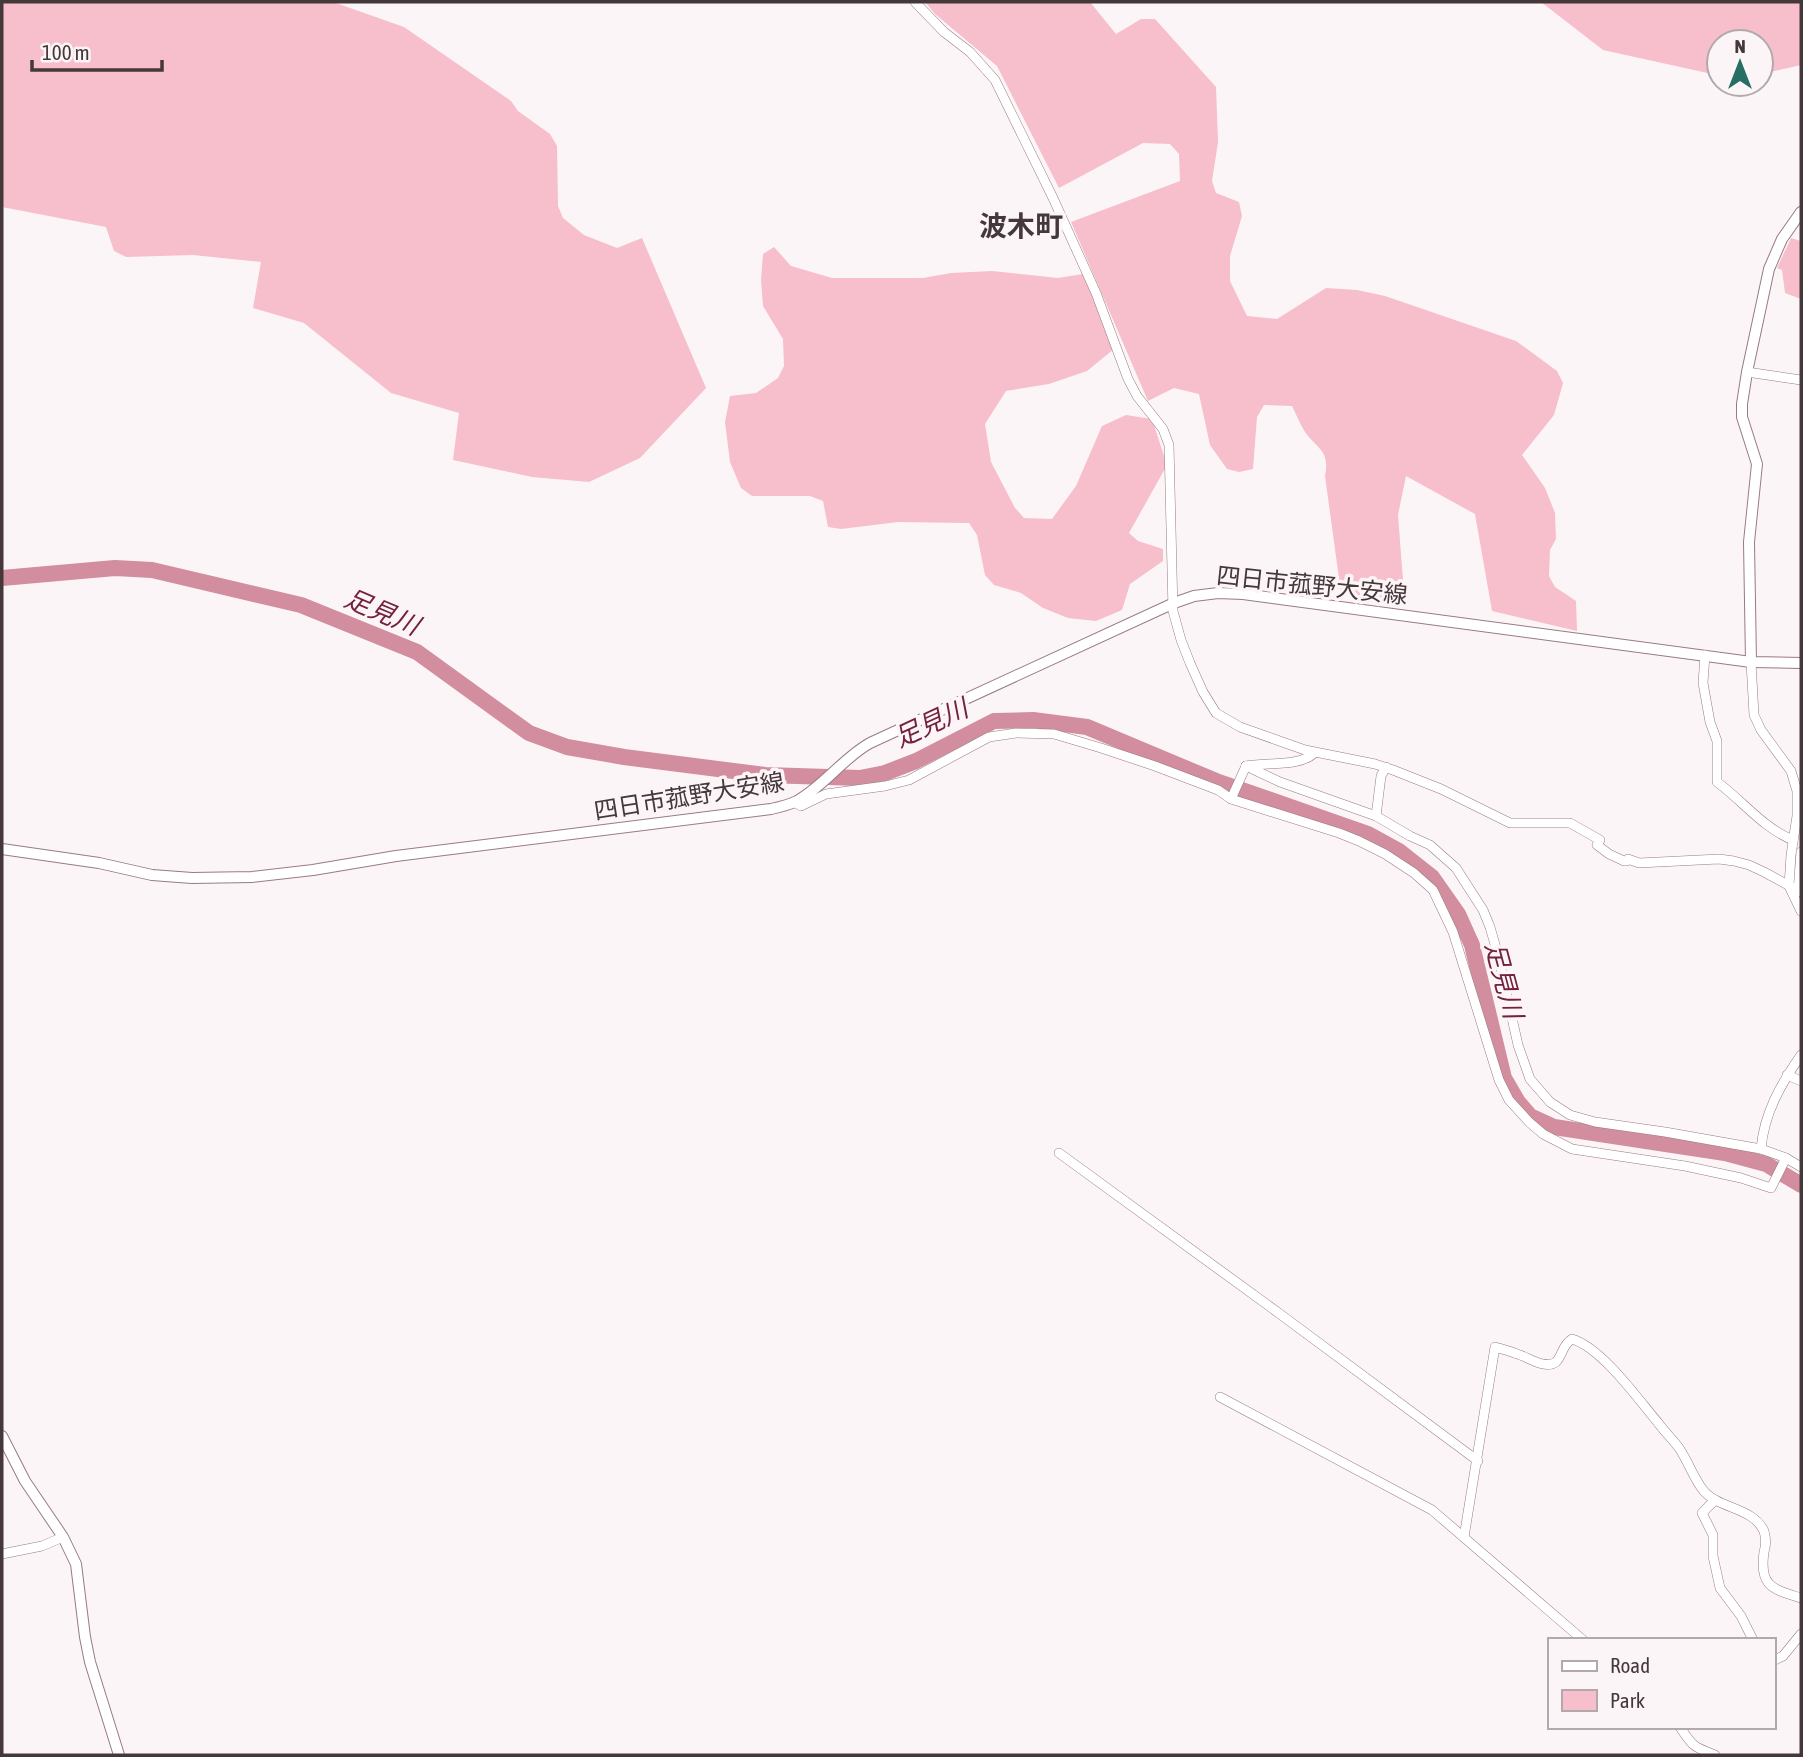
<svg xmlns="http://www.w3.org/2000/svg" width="1803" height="1757" font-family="'Asap Condensed','Noto Sans JP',sans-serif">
  <rect width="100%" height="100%" fill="#fcf5f7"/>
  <g fill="#f7becb">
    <polygon points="2,2 333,2 404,27 511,101 518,111 550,134 557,146 558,206 563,218 584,235 617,248 642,238 706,388 640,458 589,482 532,477 453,460 459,413 391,393 304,323 253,308 261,262 193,255 126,257 114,251 106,227 2,207"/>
    <path d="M925,2h165l26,32 25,-15h14l61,68 2,55 -6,39 4,12 23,9 3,14 -12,40v25l17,35 30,3 49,-31 31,2 28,6 131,45 41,30 6,12 -9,32 -32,40 23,33 10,25 1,26 -6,11 -1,26 6,11 21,14 1,30 -85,-20 -17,-97 -69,-38 -8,39 7,91 -64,-13 -16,-117c5,-26 -7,-26 -20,-44 -5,-8 -9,-18 -13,-26l-28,-1 -7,12 -4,52 -14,3 -12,-3 -17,-24 -11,-51 -25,-6 -26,13 -77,-179 109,-41 -1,-27 -9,-10 -27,-1 -84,45 -62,-122 -62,-52z"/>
    <polygon points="1541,2 1801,2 1801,65 1761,74 1761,42 1719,42 1719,74 1712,74 1603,50"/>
    <polygon points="1791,238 1801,241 1801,299 1785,293 1782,270 1777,268"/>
    <polygon points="774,247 791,266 832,278 923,278 951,273 992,271 1058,278 1083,274 1114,349 1087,371 1049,384 1006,391 985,424 991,462 1015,508 1024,518 1052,519 1076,486 1102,426 1126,415 1152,419 1167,465 1129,533 1138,541 1163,549 1163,561 1130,584 1122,610 1096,621 1068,618 1043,608 1021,593 994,585 985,575 977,535 969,523 898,522 841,529 828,527 823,501 810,496 752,496 741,488 730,462 725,422 730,396 756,393 778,378 784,366 783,339 763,306 761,280 763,254"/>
  </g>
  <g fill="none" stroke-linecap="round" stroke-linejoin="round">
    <polyline stroke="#d28d9e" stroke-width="16" points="2,578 115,568 152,570 301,605 417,652 529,733 567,747 624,757 765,775 860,778 885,773 916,761 994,721 1033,720 1087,727 1216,781 1368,834 1399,851 1432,877 1458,914 1472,945 1504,1078 1518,1102 1530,1116 1554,1127 1725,1153 1766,1164 1801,1185"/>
    <g stroke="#987b82" stroke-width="10">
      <g id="minor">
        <polyline points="915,2 944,32 970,52 995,80 1053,198 1096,293 1128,379 1137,396 1163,429 1169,445 1173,611 1181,640 1190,663 1203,692 1216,713 1240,727 1305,750 1375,764 1393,770 1441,789 1510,823 1570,823 1600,840 1597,845 1609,854 1624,861 1627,861 1628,859 1639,863 1719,859 1734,861 1749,865 1764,872 1801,892"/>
        <polyline points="1747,372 1801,380"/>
        <path d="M1705,655l-2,28 7,39 7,19v41c26,19 46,46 76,58"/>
        <polyline points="1751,662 1754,715 1761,730 1791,771 1797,791 1797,816 1791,855 1789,886 1801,911"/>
        <polyline points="1246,766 1280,782 1376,816 1410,836 1430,845 1456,868 1483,910 1490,927 1498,955 1518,1045 1530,1079 1550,1102 1570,1115 1595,1122 1665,1132 1761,1149 1786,1158 1801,1167"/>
        <path d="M1246,766c18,-4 55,1 68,-13"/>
        <polyline points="1231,799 1246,766"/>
        <polyline points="794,802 801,806 826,794 885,786 909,780 989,737 1016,733 1054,734 1101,748 1155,766 1218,790 1231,799 1339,833 1359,841 1385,854 1414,873 1433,890 1453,932 1499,1080 1509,1100 1529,1122 1543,1134 1572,1149 1685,1166 1741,1178 1771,1188 1786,1158"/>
        <polyline points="1376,816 1381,776 1386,767"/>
        <polyline points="1798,891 1801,852"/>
        <polyline points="1787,1075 1801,1081"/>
        <path d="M1761,1149c3,-36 20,-65 40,-94"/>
        <polyline points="1059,1153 1280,1314 1478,1461"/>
        <polyline points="1220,1397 1432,1510 1583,1640"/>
        <polyline points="1715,1500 1702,1513 1713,1535 1713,1556 1720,1588 1741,1616 1753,1640"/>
        <path d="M1464,1537l31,-190c7,2 15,4 22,7 11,3 28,16 39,8 7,-7 6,-17 16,-23 30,9 66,60 87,85 6,8 14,16 20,24 9,13 14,29 24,42 15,19 50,17 61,41 2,7 2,15 0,21 -5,35 9,37 37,46"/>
        <polyline points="2,1554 42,1546 63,1537"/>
        <polyline points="1773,1661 1783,1656 1801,1634"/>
        <path d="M1680,1727c13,20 14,20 35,28"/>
      </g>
    </g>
    <g stroke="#987b82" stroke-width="12">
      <g id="major">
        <polyline points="1751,662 1749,542 1757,464 1742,417 1742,404 1747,372 1769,269 1782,239 1801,212"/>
        <path d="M2,849l97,14 53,12 40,3 60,-1 61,-7 83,-14 375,-47c9,-2 18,-4 26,-8 27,-15 46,-43 73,-58l304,-140 20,-7 24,-3 25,1 508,68 50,1"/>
        <polyline points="2,1436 25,1481 63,1537 76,1564 85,1637 90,1662 119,1755"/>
      </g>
    </g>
    <use href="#minor" stroke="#fff" stroke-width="9"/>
    <use href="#major" stroke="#fff" stroke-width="10"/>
  </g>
  <g text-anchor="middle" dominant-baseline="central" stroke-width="7" stroke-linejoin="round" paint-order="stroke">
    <g font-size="24" fill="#45383b" stroke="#fcf5f7">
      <text transform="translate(1312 585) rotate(6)">四日市菰野大安線</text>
      <text transform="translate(689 796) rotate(-9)">四日市菰野大安線</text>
    </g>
    <g font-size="26" font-style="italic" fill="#73213e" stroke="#fcf5f7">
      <text transform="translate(382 612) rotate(23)">足見川</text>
      <text transform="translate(931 723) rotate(-25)">足見川</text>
      <text transform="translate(1504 980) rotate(75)">足見川</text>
    </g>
    <g font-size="28" font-weight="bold" fill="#45383b" stroke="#fcf5f7">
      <text x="1021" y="226">波木町</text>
    </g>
  </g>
  <rect width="1803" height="1757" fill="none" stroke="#45383b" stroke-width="7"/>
  <rect x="1548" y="1638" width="228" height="91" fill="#fcf5f7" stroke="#b3a9ac" stroke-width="2"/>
  <rect x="1562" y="1661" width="35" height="10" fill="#ffffff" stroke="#b3a9ac" stroke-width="2"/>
  <text x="1610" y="1673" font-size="21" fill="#45383b">Road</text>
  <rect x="1562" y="1690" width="35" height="21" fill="#f7becb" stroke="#b3a9ac" stroke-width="2"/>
  <text x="1610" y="1708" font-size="21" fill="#45383b">Park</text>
  <g transform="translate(1740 63)"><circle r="33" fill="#fcf5f7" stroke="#b3a9ac" stroke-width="2"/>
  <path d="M0-5L12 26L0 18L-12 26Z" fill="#276f65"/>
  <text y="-10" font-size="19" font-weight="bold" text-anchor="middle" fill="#45383b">N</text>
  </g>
  <path d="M32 60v10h130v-10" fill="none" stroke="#45383b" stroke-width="3.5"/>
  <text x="42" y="60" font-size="21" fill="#45383b" stroke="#fcf5f7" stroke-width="5" paint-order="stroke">100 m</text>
</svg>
